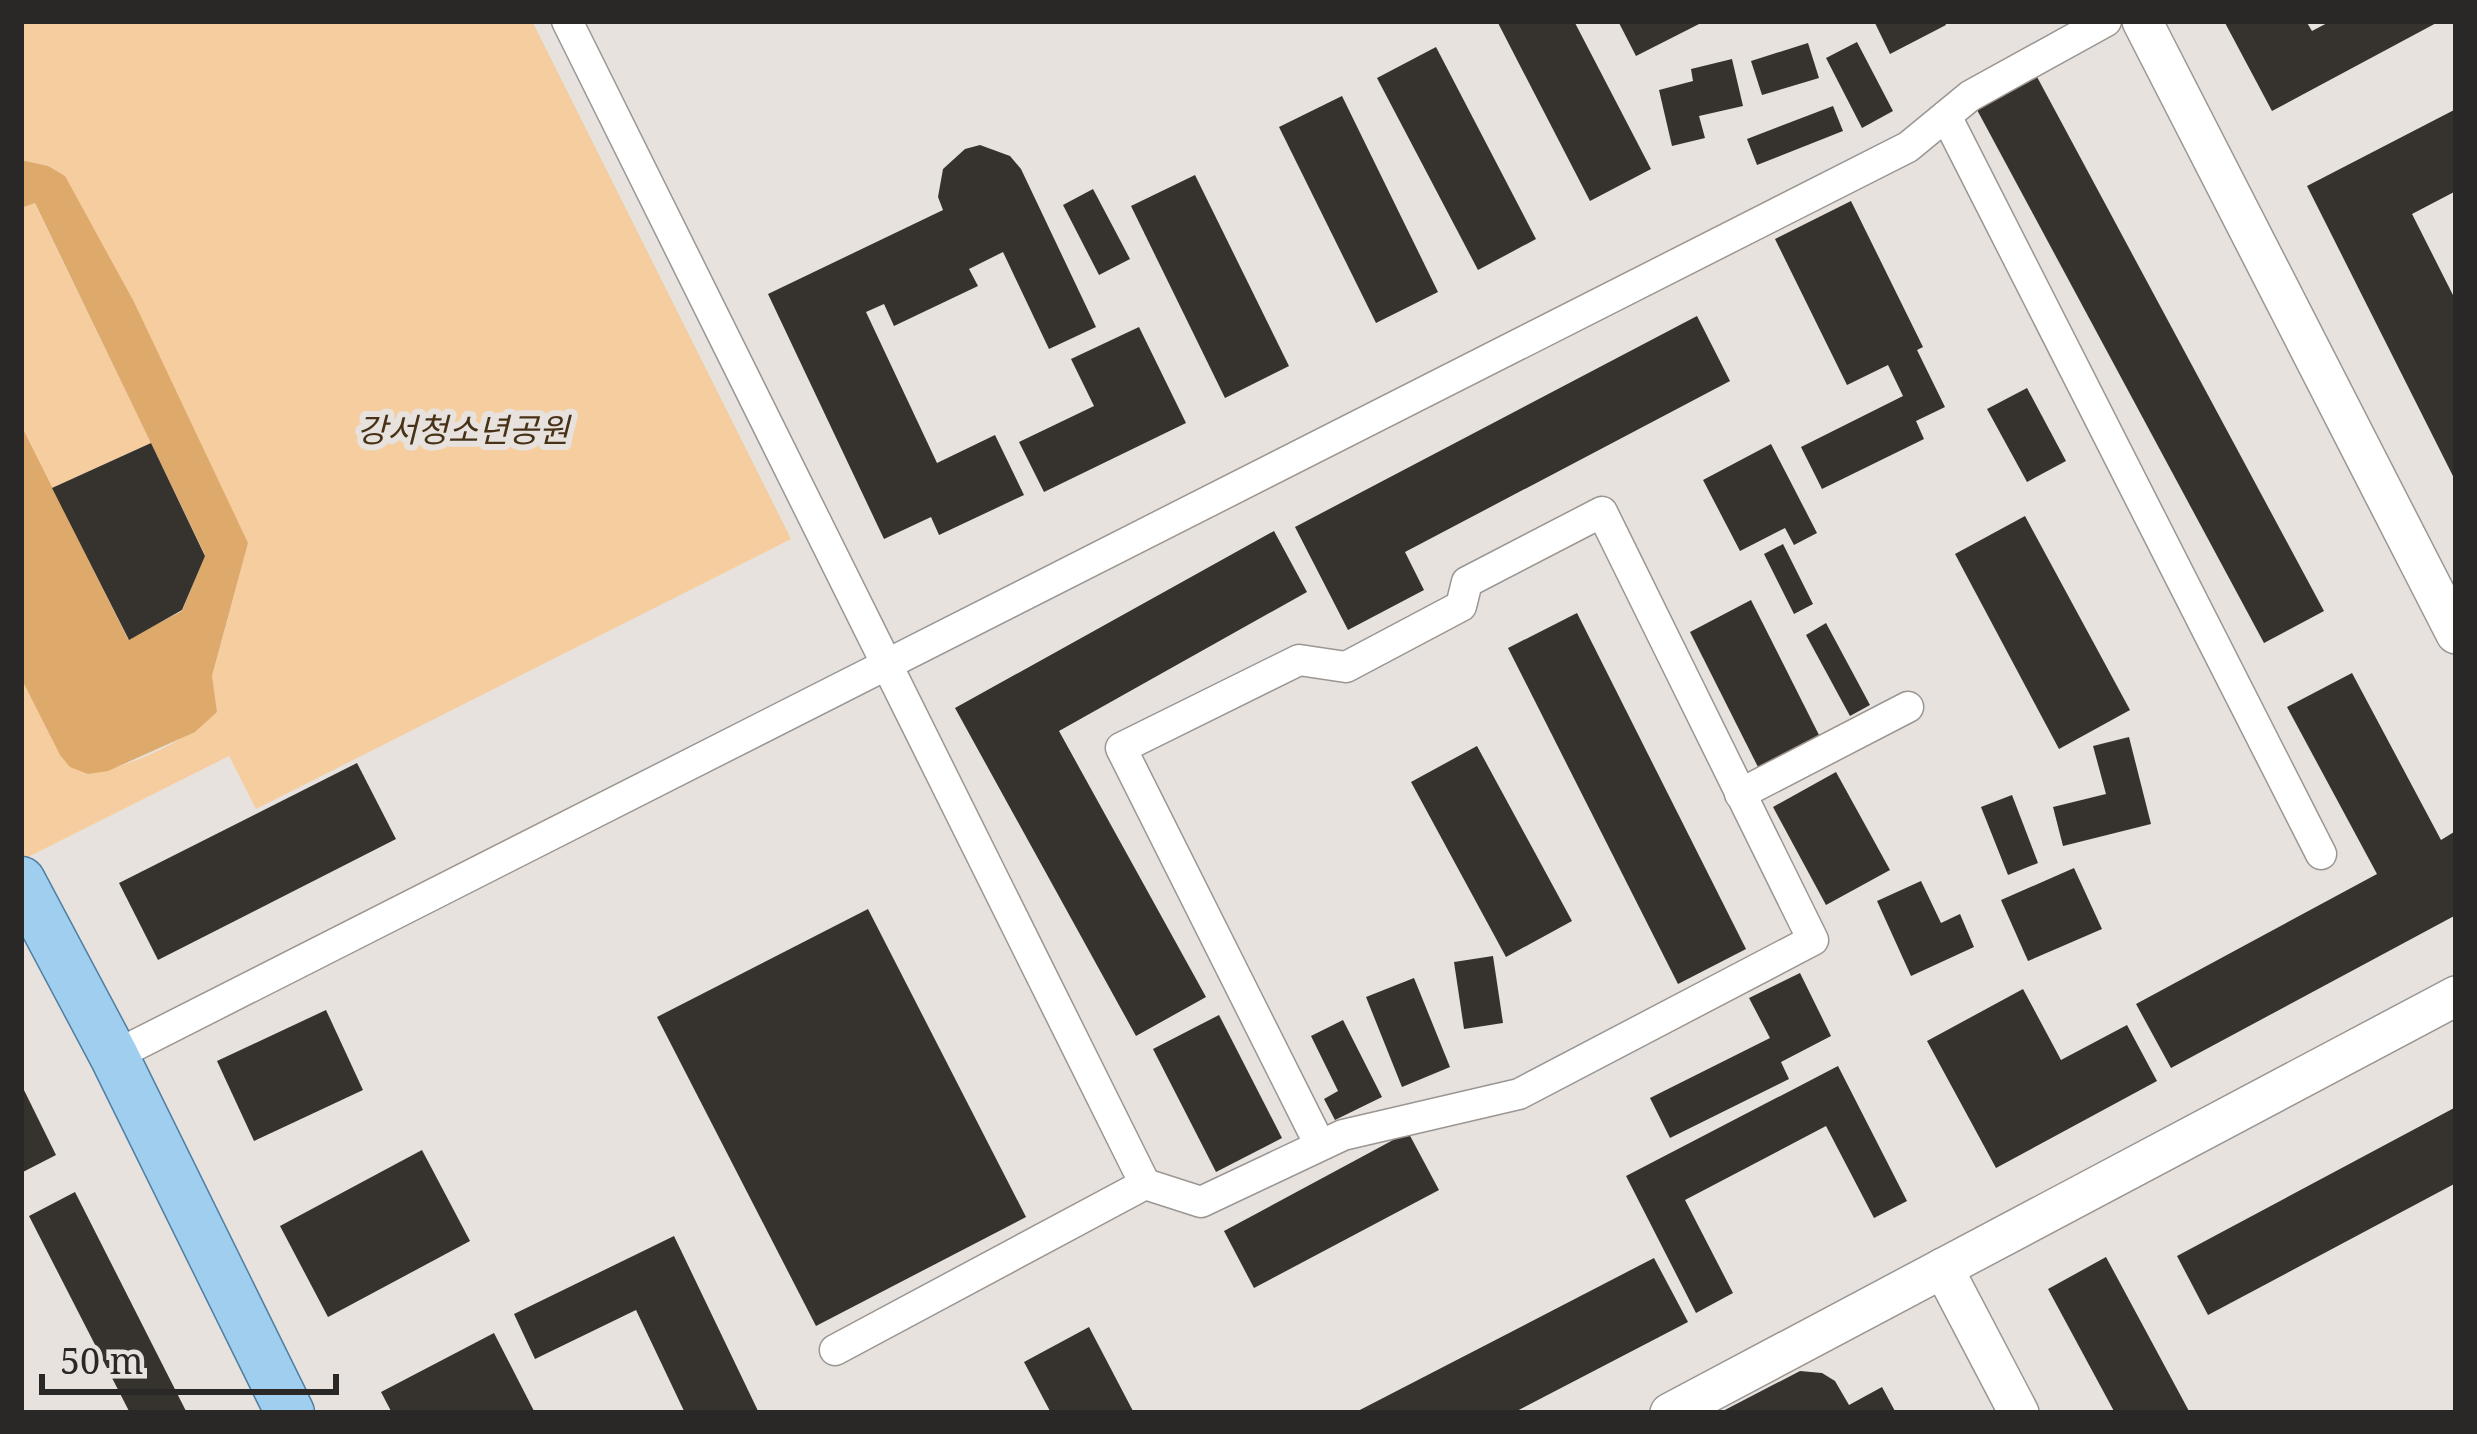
<svg xmlns="http://www.w3.org/2000/svg" width="2477" height="1434" font-family="'Noto Serif','Noto Sans KR',serif">
  <rect width="100%" height="100%" fill="#e7e2dd"/>
  <g fill="#f5cd9f">
    <path d="M21,21h511l259,518 -535,270 -27,-53 -205,103 -3,-181 39,77 28,19c45,-8 96,-32 129,-62l-5,-35 36,-134 -200,-377 -27,-6z"/>
    <polygon points="34,202 151,443 52,488 21,425 21,208"/>
  </g>
  <polygon fill="#ddaa6b" points="21,160 48,166 65,176 134,302 248,543 212,676 217,712 195,732 108,771 88,774 70,767 60,755 21,678 21,425 128,639 182,611 205,555 35,203 21,208"/>
  <g fill="#36322e">
    <polygon points="1497,21 1574,21 1651,169 1590,201"/>
    <polygon points="1618,21 1705,21 1636,56"/>
    <polygon points="1874,21 1944,21 1946,25 1890,54"/>
    <polygon points="2224,21 2306,21 2312,31 2331,21 2440,21 2272,111"/>
    <polygon points="1857,42 1893,111 1862,128 1826,58"/>
    <polygon points="1808,43 1819,78 1762,95 1751,61"/>
    <polygon points="1436,47 1536,239 1478,270 1377,78"/>
    <polygon points="1732,59 1743,106 1699,116 1705,138 1672,146 1659,90 1693,81 1691,69"/>
    <polygon points="2036,75 2324,611 2264,643 1976,108"/>
    <polygon points="1342,96 1438,292 1376,323 1279,127"/>
    <polygon points="1833,106 1843,131 1757,165 1747,139"/>
    <polygon points="2456,109 2456,191 2412,214 2456,301 2456,482 2307,186"/>
    <polygon points="980,145 1010,156 1021,169 1096,327 1049,349 1003,252 969,269 978,286 894,326 884,304 866,312 937,463 995,435 1024,495 939,535 931,517 884,539 768,294 943,210 938,197 943,169 965,149"/>
    <polygon points="1195,175 1289,366 1225,398 1131,206"/>
    <polygon points="1093,189 1130,259 1099,275 1063,205"/>
    <polygon points="1851,201 1923,347 1917,350 1945,407 1916,421 1924,439 1822,489 1801,447 1903,396 1888,365 1847,385 1775,239"/>
    <polygon points="1697,316 1730,381 1405,552 1424,590 1348,630 1295,527"/>
    <polygon points="1139,327 1186,423 1044,492 1019,442 1094,406 1071,359"/>
    <polygon points="2027,388 2066,461 2027,482 1987,409"/>
    <polygon points="151,443 205,556 182,610 129,640 52,488"/>
    <polygon points="1771,444 1817,533 1794,545 1785,528 1740,551 1703,480"/>
    <polygon points="2025,516 2130,710 2059,749 1955,554"/>
    <polygon points="1274,531 1307,592 1059,731 1206,997 1136,1036 955,708"/>
    <polygon points="1783,544 1813,604 1794,614 1764,554"/>
    <polygon points="1751,600 1819,735 1758,767 1690,632"/>
    <polygon points="1577,613 1746,949 1678,984 1508,648"/>
    <polygon points="1826,623 1870,705 1850,716 1806,635"/>
    <polygon points="2352,673 2441,840 2454,832 2456,836 2456,915 2171,1068 2136,1004 2377,874 2287,707"/>
    <polygon points="2129,737 2151,824 2063,846 2053,807 2106,794 2093,746"/>
    <polygon points="1477,746 1572,921 1506,957 1411,782"/>
    <polygon points="357,763 396,839 158,960 119,883"/>
    <polygon points="1836,772 1890,870 1826,905 1773,807"/>
    <polygon points="2012,795 2038,863 2008,875 1981,807"/>
    <polygon points="2074,868 2102,929 2028,961 2001,900"/>
    <polygon points="1921,881 1941,923 1960,914 1974,947 1911,976 1877,901"/>
    <polygon points="868,909 1026,1217 816,1326 657,1017"/>
    <polygon points="1493,956 1503,1023 1464,1029 1454,962"/>
    <polygon points="1800,973 1831,1036 1781,1062 1789,1079 1670,1138 1650,1098 1770,1038 1749,998"/>
    <polygon points="1414,978 1450,1067 1402,1087 1366,997"/>
    <polygon points="2023,989 2061,1060 2127,1025 2157,1081 1996,1168 1927,1041"/>
    <polygon points="326,1010 363,1090 254,1141 217,1061"/>
    <polygon points="1219,1015 1282,1138 1216,1172 1153,1049"/>
    <polygon points="1343,1020 1382,1097 1335,1120 1324,1099 1338,1091 1311,1036"/>
    <polygon points="1838,1066 1907,1201 1874,1218 1826,1126 1685,1200 1733,1293 1696,1313 1626,1176"/>
    <polygon points="21,1084 56,1155 21,1173"/>
    <polygon points="2456,1107 2456,1183 2208,1315 2177,1256"/>
    <polygon points="1408,1132 1439,1190 1254,1288 1224,1231"/>
    <polygon points="422,1150 470,1241 328,1317 280,1226"/>
    <polygon points="75,1192 187,1413 130,1413 29,1216"/>
    <polygon points="674,1236 759,1413 685,1413 636,1310 535,1359 514,1314"/>
    <polygon points="2106,1257 2190,1413 2115,1413 2048,1289"/>
    <polygon points="1654,1258 1688,1322 1513,1413 1354,1413"/>
    <polygon points="1089,1327 1134,1413 1051,1413 1024,1362"/>
    <polygon points="494,1333 534,1411 392,1413 381,1392"/>
    <polygon points="1800,1371 1822,1373 1835,1381 1849,1405 1882,1387 1896,1413 1719,1413"/>
  </g>
  <g fill="none" stroke-linecap="round" stroke-linejoin="round">
    <g stroke="#9b9692" stroke-width="33">
      <g id="minor">
        <polyline points="567,21 1145,1184 835,1350"/>
        <polyline points="1946,116 2321,854"/>
        <polyline points="1740,794 1908,707"/>
        <polyline points="114,1056 1908,147 1970,96 2106,21"/>
        <polyline points="1145,1184 1201,1202 1343,1135 1519,1094 1813,940 1602,512 1467,582 1461,606 1346,667 1299,660 1121,748 1320,1145"/>
      </g>
    </g>
    <g stroke="#9b9692" stroke-width="42">
      <g id="tertiary">
        <polyline points="2142,21 2456,634"/>
        <polyline points="1943,1268 2019,1413"/>
        <polyline points="1670,1413 2456,996"/>
      </g>
    </g>
    <g stroke="#4e7ea2" stroke-width="51">
      <polyline id="primary" points="21,881 114,1056 290,1413"/>
    </g>
    <use href="#minor" stroke="#fff" stroke-width="30"/>
    <use href="#tertiary" stroke="#fff" stroke-width="39"/>
    <use href="#primary" stroke="#a0ceef" stroke-width="48"/>
  </g>
  <g text-anchor="middle" dominant-baseline="central" stroke-width="12" stroke-linejoin="round" paint-order="stroke">
    <g font-size="33" font-style="italic" fill="#483217" stroke="#e7e2dd">
      <text x="463" y="429">강서청소년공원</text>
    </g>
  </g>
  <rect width="2477" height="1434" fill="none" stroke="#2a2826" stroke-width="48"/>
  <path d="M42 1374v18h294v-18" fill="none" stroke="#2a2826" stroke-width="6"/>
  <text x="60" y="1374" font-size="36" fill="#2a2826" stroke="#e7e2dd" stroke-width="9" paint-order="stroke">50 m</text>
</svg>
